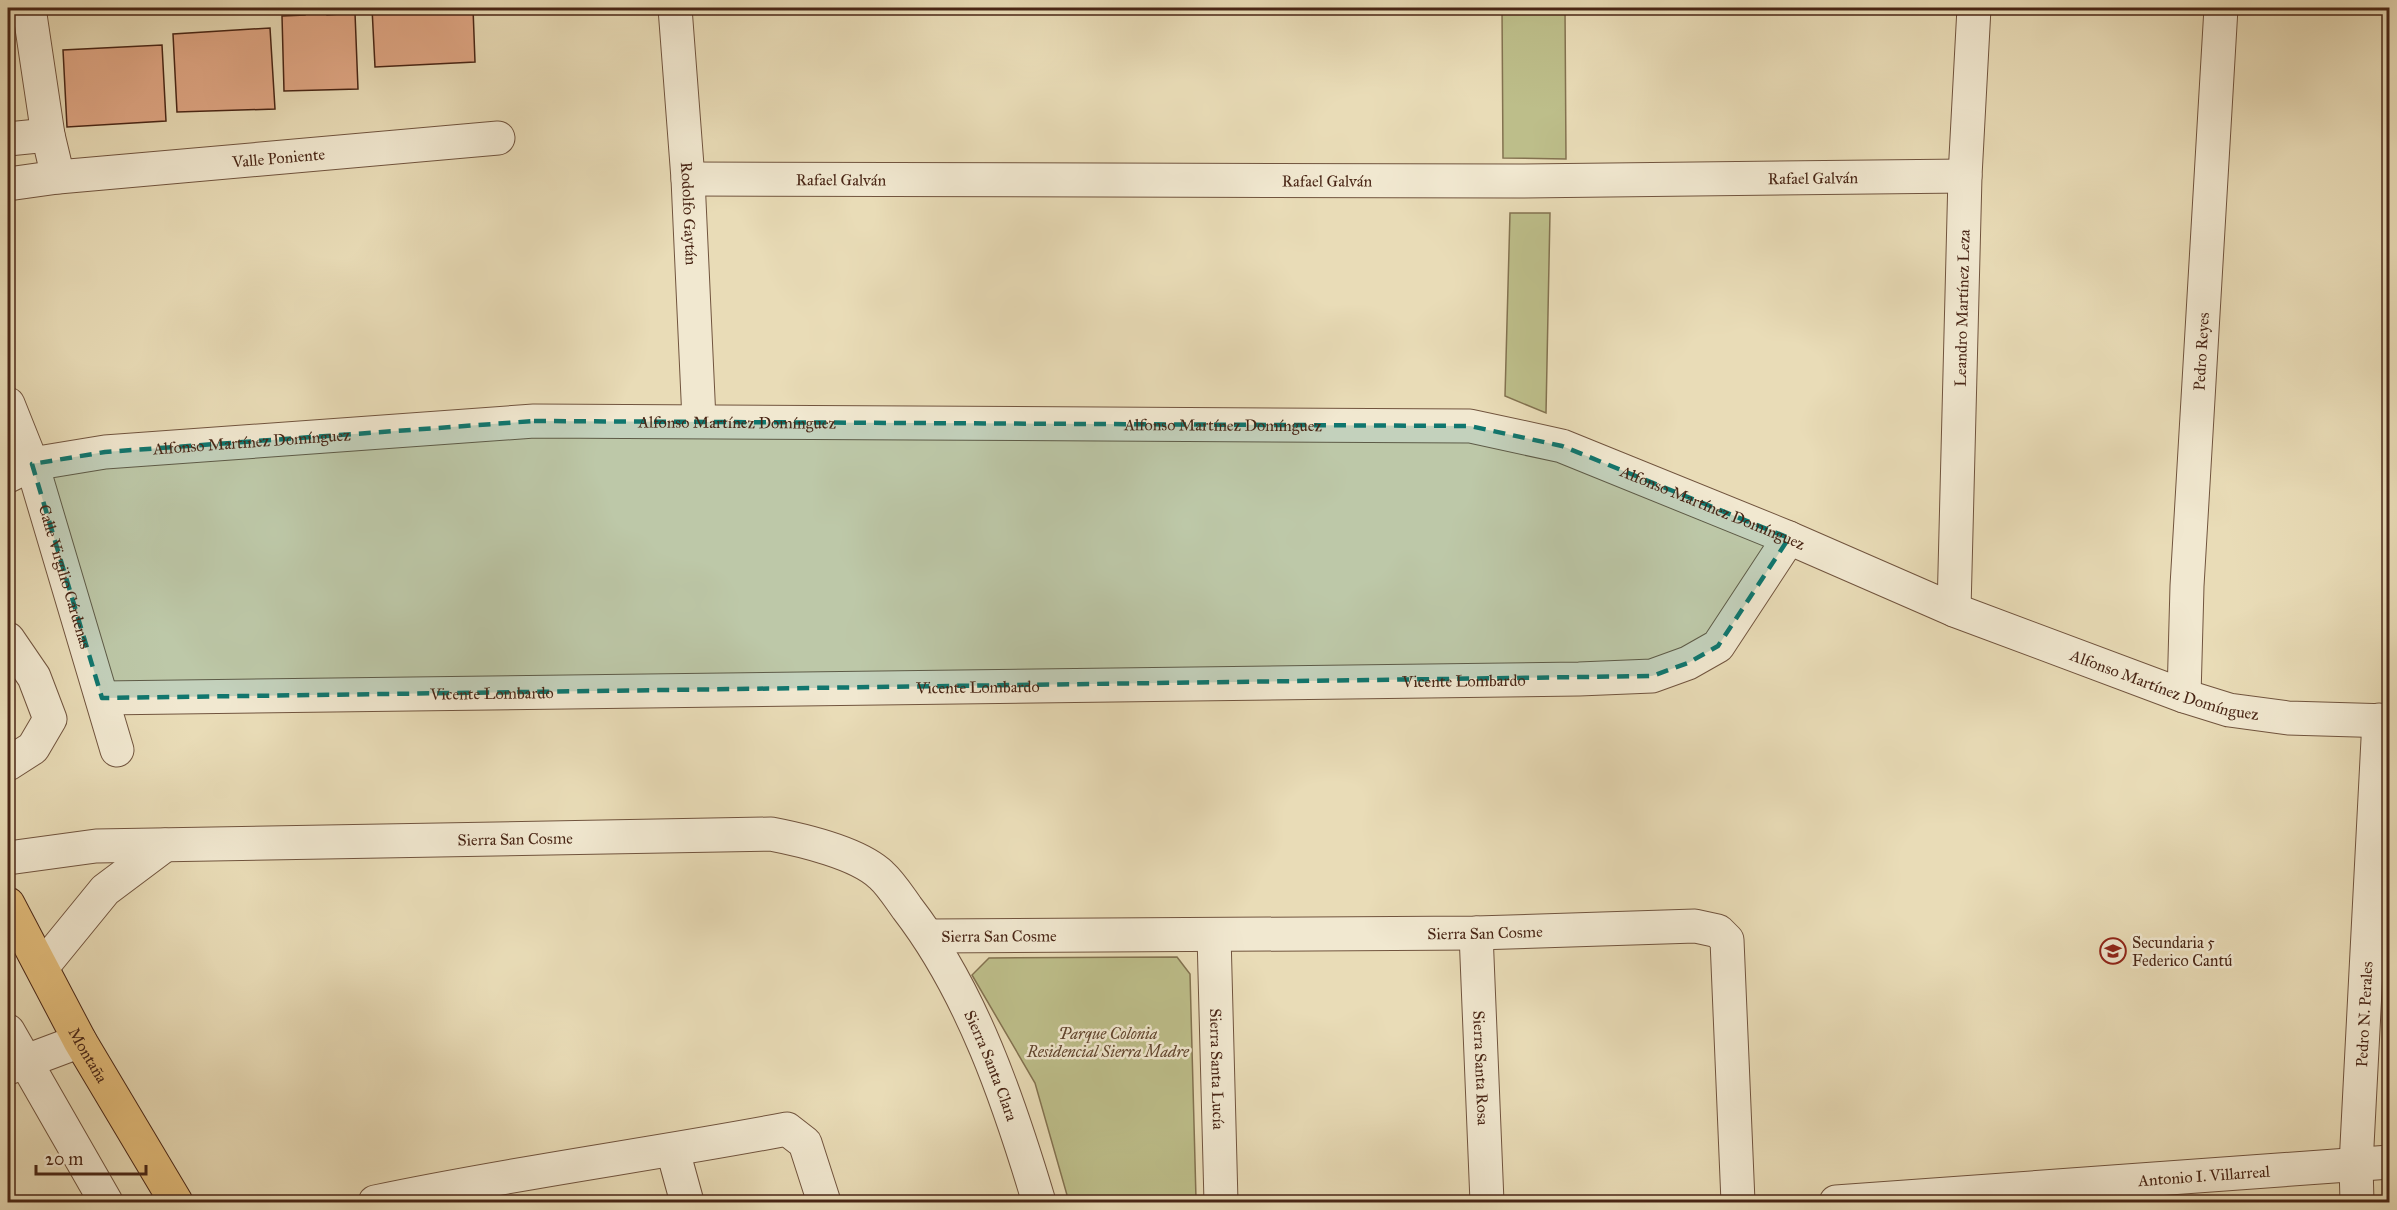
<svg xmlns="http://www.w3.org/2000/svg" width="2397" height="1210" font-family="'IM FELL Great Primer',serif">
  <rect width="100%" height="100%" fill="#e9dcb7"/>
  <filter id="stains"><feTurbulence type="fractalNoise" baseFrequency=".00333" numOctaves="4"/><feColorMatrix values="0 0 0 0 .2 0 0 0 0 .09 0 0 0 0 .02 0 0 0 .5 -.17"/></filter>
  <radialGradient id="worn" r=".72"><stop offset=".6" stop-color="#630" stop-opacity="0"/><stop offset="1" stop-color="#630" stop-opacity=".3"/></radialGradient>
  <g fill="#bdbe8a" stroke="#837250" stroke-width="1.5">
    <polygon points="1502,8 1565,8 1566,159 1503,158"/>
    <polygon points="1510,213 1550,213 1546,413 1505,396"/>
    <polygon points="1177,957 1190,974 1196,1199 1193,1202 1069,1202 1035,1083 972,975 989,958"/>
  </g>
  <g fill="#e0a785" stroke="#492616" stroke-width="1.5">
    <polygon points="304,8 326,8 327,15 355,13 358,89 284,91 282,16 305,15"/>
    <polygon points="372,8 473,8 475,62 375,67"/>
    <polygon points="270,28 275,109 177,112 173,34"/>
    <polygon points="162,45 166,121 67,127 63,50"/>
  </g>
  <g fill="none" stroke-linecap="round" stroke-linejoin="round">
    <g stroke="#71543e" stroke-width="35">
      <g id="minor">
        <polyline points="29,8 48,135 58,177"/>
        <path id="s1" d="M675,8l13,171 11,241"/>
        <polyline points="8,139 48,135"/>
        <path id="s2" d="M688,179l832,2 445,-5"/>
        <path id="s3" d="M8,184l50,-7 440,-39"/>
        <path id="s4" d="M8,404l24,60 85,286"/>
        <path id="s5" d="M8,476l24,-12 73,-12 429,-31 936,5 92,20 227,92 165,72 230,86 45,14 59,8 102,3"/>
        <path id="s6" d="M1954,610l11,-434 9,-168"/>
        <polyline points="8,639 34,677 50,719 33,748 8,764"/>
        <path id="s7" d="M2184,696l3,-110 34,-578"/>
        <path id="s8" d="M102,698l1477,-19 73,-3 36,-13 30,-17 71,-108"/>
        <path id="s9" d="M8,858l88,-12 675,-12c31,6 87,19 110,41 10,9 18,22 26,33 65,84 102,194 132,294"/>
        <path id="s10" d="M1476,933l11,269"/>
        <path id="s11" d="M1214,935l7,267"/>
        <path id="s12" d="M929,936l547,-3 219,-7 23,5 9,9 11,262"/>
        <polyline points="43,966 105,890 165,845"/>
        <polyline points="8,1031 106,1202"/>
        <polyline points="8,1068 80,1041"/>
        <polyline points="673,1151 687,1202"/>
        <path d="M375,1202c136,-29 275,-47 412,-73l18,14 19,59"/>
        <path id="s13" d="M1836,1202l554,-40"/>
        <path id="s14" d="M2357,1202l-1,-37 23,-445"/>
      </g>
    </g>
    <g stroke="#492616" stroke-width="35">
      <g id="major">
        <path id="s15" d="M8,904l72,137 96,161"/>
      </g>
    </g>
    <use href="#minor" stroke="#f1e8d0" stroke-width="33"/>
    <use href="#major" stroke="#e4be7c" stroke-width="33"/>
  </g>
  <path fill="#0f766e" fill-opacity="0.2" stroke="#0f766e" stroke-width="4.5" stroke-dasharray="12 8" stroke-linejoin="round" d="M534,421l936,5 92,20 227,92 -71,108 -30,17 -36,13 -1550,22 -70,-234 73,-12z"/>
  <defs>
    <g id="school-ring" transform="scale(1.35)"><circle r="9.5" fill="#f1e8d0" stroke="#8f2418" stroke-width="1.5"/><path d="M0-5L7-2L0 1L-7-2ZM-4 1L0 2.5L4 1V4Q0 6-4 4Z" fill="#8f2418"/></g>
  </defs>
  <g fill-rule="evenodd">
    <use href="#school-ring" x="2113" y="951"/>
  </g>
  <g text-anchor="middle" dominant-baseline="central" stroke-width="5" stroke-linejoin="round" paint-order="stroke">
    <g font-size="16" fill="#492616" stroke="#f1e8d0">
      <text stroke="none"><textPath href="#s3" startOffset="272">Valle Poniente</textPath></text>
      <text stroke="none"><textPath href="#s2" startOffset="1125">Rafael Galván</textPath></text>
      <text stroke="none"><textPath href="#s2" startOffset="153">Rafael Galván</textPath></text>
      <text stroke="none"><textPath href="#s2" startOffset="639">Rafael Galván</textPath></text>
      <text stroke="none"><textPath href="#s1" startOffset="206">Rodolfo Gaytán</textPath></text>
      <text stroke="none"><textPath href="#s6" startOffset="302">Leandro Martínez Leza</textPath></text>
      <text stroke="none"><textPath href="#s7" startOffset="345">Pedro Reyes</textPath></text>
      <text stroke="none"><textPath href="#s5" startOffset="734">Alfonso Martínez Domínguez</textPath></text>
      <text stroke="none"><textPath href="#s5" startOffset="1220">Alfonso Martínez Domínguez</textPath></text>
      <text stroke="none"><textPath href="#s5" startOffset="248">Alfonso Martínez Domínguez</textPath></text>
      <text stroke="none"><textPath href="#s5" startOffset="1724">Alfonso Martínez Domínguez</textPath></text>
      <text stroke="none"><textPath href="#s4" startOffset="182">Calle Virgilio Cárdenas</textPath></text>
      <text stroke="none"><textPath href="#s8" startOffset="1362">Vicente Lombardo</textPath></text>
      <text stroke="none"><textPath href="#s5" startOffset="2210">Alfonso Martínez Domínguez</textPath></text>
      <text stroke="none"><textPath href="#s8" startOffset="876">Vicente Lombardo</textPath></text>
      <text stroke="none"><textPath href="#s8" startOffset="390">Vicente Lombardo</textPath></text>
      <text stroke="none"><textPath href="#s9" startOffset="508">Sierra San Cosme</textPath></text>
      <text stroke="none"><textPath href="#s12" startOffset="556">Sierra San Cosme</textPath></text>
      <text stroke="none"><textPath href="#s12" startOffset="70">Sierra San Cosme</textPath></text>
      <text stroke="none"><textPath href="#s14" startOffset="188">Pedro N. Perales</textPath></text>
      <text stroke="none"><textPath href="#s15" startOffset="171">Montaña</textPath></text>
      <text stroke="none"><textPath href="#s9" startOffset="1104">Sierra Santa Clara</textPath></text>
      <text stroke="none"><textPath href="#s10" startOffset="135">Sierra Santa Rosa</textPath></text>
      <text stroke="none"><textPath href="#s11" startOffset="134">Sierra Santa Lucía</textPath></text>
      <text stroke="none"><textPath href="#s13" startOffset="369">Antonio I. Villarreal</textPath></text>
    </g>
    <g font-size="16" fill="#492616" stroke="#f1e8d0" text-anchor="start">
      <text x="2132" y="942">Secundaria 5<tspan x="2132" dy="18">Federico Cantú</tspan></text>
    </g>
    <g font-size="16" font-style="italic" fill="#60442d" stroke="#f1e8d0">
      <text x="1108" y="1033">Parque Colonia<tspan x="1108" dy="18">Residencial Sierra Madre</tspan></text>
    </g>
  </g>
  <rect width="2397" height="1210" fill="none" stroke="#e9dcb7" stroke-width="30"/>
  <rect x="9" y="9" width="2379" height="1192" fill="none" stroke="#492616" stroke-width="3"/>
  <rect x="15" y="15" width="2367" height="1180" fill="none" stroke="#492616" stroke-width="1.5"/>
  <path d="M36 1165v9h110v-9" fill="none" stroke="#492616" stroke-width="3"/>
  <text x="45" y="1165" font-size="18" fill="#492616" stroke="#f1e8d0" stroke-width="4.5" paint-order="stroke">20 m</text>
  <rect width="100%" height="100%" filter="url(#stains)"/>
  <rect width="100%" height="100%" fill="url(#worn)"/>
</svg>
